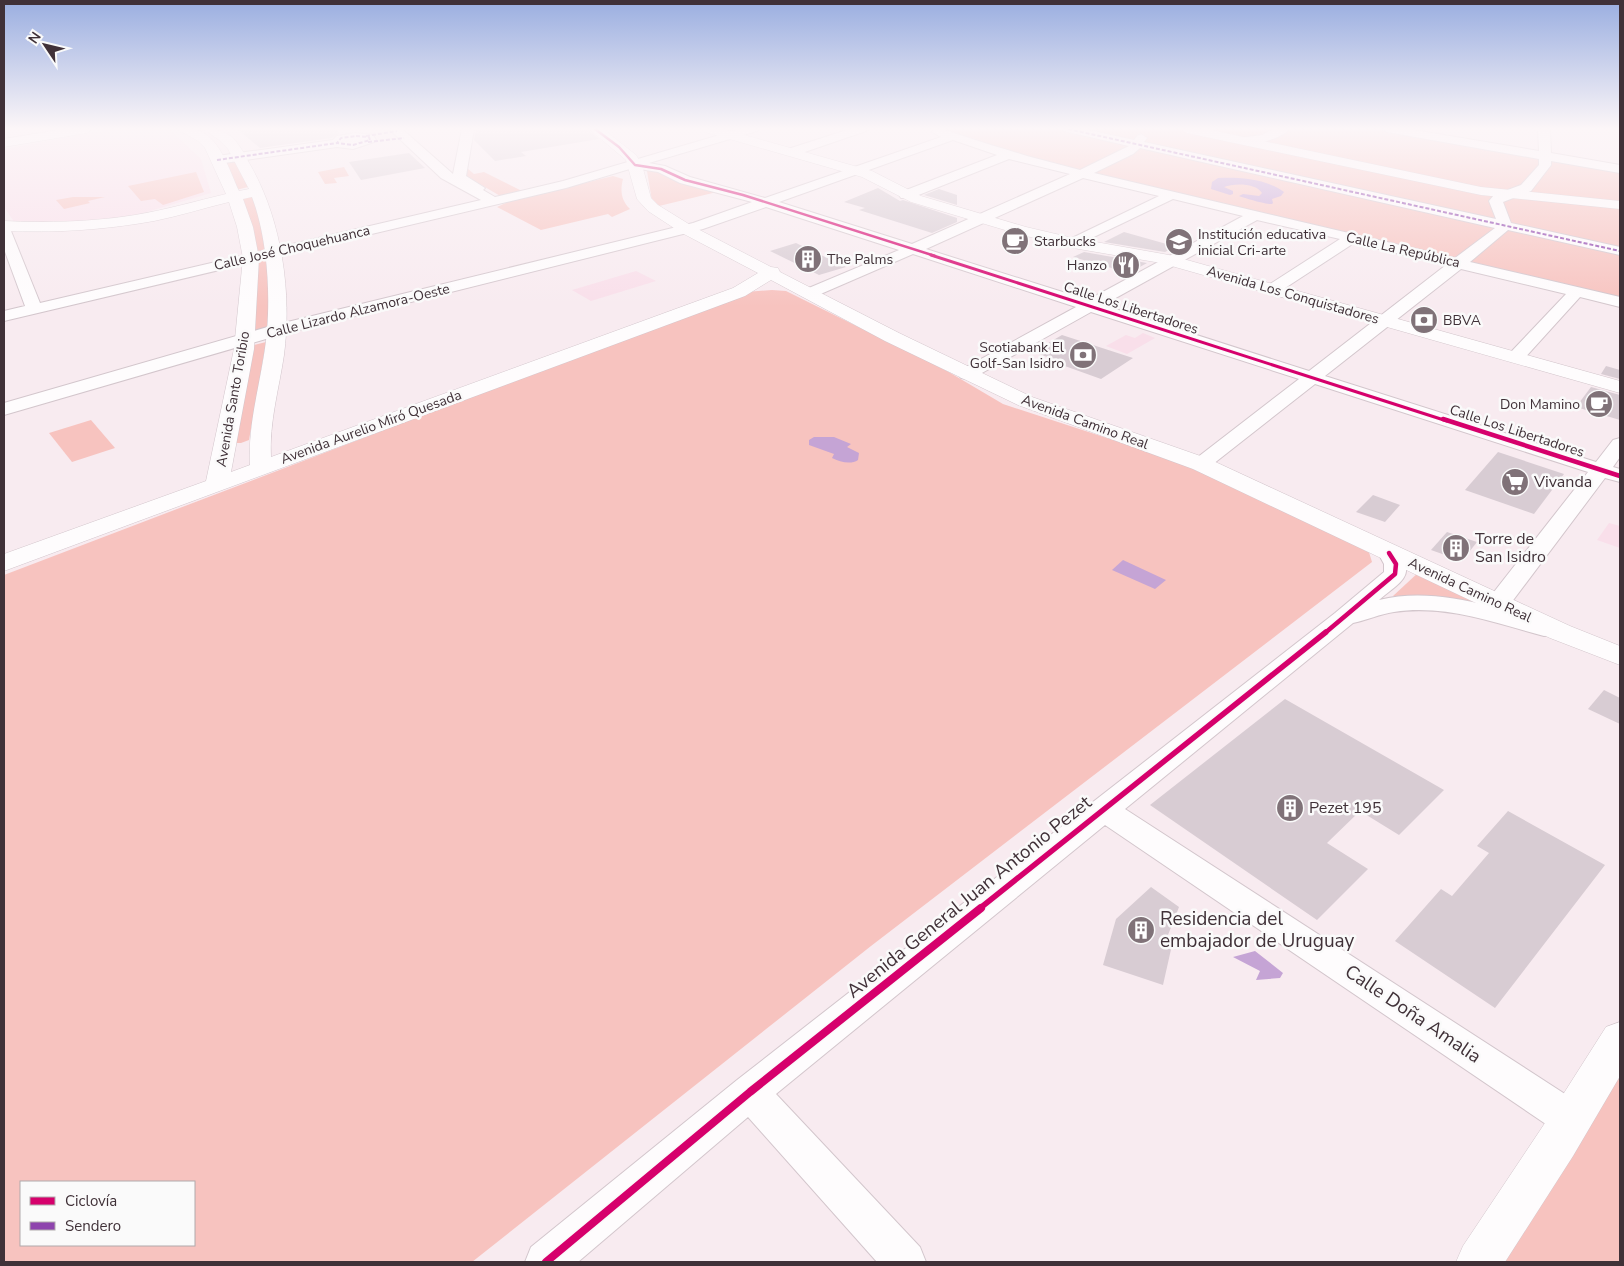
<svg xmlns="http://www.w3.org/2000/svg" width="1624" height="1266" font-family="'Nunito Sans',sans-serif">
  <rect width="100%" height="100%" fill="#f8ebf0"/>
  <g fill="#f9dfea">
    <polygon points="113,129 169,129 201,159 211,193 140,214 100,220 15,223 4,207 4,149"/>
    <polygon points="636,271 656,281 591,301 572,290"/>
    <polygon points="1143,333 1155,338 1127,354 1106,346 1126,335 1135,338"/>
    <polygon points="1609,523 1620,526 1620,548 1597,540"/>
  </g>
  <g fill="#f7c3bf" fill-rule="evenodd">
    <polygon points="933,129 1377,129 1565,160 1620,171 1620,300 1179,195 1010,152"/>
    <polygon points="235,160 248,187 236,190 224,161"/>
    <polygon points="344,167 349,176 334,178 337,183 325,184 318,172"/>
    <polygon points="467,168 474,174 484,172 524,192 502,197 466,176"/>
    <polygon points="657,170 721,191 659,206 652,201 647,171"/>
    <polygon points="196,172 204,192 163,205 155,199 141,201 128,186"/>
    <path d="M613,176l10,3c-3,12 -2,21 7,30l-18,8 -4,-3 -67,16 -44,-23 13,-6z"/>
    <polygon points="252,196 270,249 257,251 240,197"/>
    <polygon points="73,197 105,197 88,201 90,203 64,209 56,200"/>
    <polygon points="269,258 269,327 253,331 256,260"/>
    <path d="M772,290l14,1 161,80 56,33 168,55 197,90 4,13 -501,384 -399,316h-468v-687l742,-283zM21,1182h173v63h-173z"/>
    <polygon points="266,342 249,440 241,443 234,443 250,346"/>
    <polygon points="91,420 115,448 72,462 49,433"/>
    <polygon points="1420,571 1495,607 1393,596"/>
    <polygon points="1620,1067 1620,1262 1498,1262"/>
  </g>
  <g fill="#c5a4d5">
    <path d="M1218,178c21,-1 49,1 66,14l-3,4 -9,3 1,4 -1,1c-5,1 -27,-6 -33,-8l4,-2 16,2 3,-3c-6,-10 -28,-10 -38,-6l9,4v3l-3,1 -19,-6 1,-7z"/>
    <path d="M814,437h20l17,7 -4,3 12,6 -1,7c-7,5 -18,2 -26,-2l2,-4 -25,-9v-5z"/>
    <polygon points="1123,560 1166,580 1155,589 1112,570"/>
    <polygon points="1255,951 1283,973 1280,978 1256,980 1260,971 1233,957"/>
  </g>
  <g fill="#d8ccd3">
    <polygon points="237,129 338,129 339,134 332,138 260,148"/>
    <polygon points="476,129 587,129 599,139 521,152 526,156 495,161 474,140"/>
    <polygon points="409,153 425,168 361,180 349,162"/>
    <polygon points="878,188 900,201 903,200 957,218 957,222 932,233 859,210 865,208 844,202"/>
    <polygon points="939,189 957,195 957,205 924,195"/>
    <polygon points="1124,232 1170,245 1175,247 1165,252 1104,242"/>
    <polygon points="796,243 846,267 819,275 770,251"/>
    <polygon points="1084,252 1147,263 1129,273 1073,257"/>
    <polygon points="1062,335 1133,358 1101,379 1062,365 1065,363 1033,352"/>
    <polygon points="1606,366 1620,370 1620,379 1601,374"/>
    <polygon points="1591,387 1620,395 1620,420 1576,407"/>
    <polygon points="1498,452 1564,474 1534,514 1465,490"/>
    <polygon points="1373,495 1400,505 1385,522 1356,512"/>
    <polygon points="1447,532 1477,542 1462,561 1431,550"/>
    <polygon points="1604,690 1620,698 1620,724 1588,709"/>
    <polygon points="1285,699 1444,790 1399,835 1360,811 1327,843 1368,869 1317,920 1150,805"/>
    <polygon points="1508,811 1605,865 1495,1008 1395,941 1441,889 1452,896 1489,853 1477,846"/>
    <polygon points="1151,887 1179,907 1166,940 1172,945 1163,985 1103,965 1116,919"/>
  </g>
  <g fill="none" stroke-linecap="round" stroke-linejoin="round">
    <g stroke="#d3c6cc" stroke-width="2">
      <g id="street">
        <path d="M389,129h13l51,45 9,-45h12l-8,47 19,12 -2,2 12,7 68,-16 177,-52h19l-2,2 -108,32 16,3 25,11 75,21 176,-61 -9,-5 4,-3c11,0 20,5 30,8 21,7 42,13 61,19l53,14 49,-24 -65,-15 -2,-2h22l50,11 3,-4 4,-2 6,4 -3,4 352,77 -7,-18 5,-6 27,-10 18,-20v-6l-152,-27 -6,-3h27l131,22 -1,-22h12l1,24 69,12v8l-69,-12v4l-20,26 -28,11 8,21 109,24v8l-112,-25 -38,32 150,35v10l-40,-10 -58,64 -6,1 -6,-1 -3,-4 3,-4 56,-59 -105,-25 -136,107 271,86 17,-22 7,-2v19l-7,10 7,2v13l-15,-4 -97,129 -7,2 52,13 3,6 -3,6 -9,2c-49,-13 -99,-32 -150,-24 -14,2 -27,8 -41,11l-228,186 460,298 6,13 -6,13 -13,5 -13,-5 -454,-308 -329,269 144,153 6,15h-49l-129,-145 -170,145h-53l6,-15 206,-167 598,-467 49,-41v-8l-6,-11 3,-5 8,-2 8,2c20,29 4,33 -18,52 37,-9 74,-3 110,6l-2,-4 3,-5 98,-125 -273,-88 -107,84 -7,2 -7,-2 -3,-4 3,-4 105,-81 -208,-67 -118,66 -6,1 -6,-1 -3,-4 3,-4 115,-63 -163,-53 -97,42h-12l-2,-3 2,-3 95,-40 -133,-43 -63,22 -420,105 -279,81v-12l267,-77 422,-103 59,-21 -72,-19 -22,-11 -25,-4 -67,20 -562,133v-10l21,-5 -21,-57v-22l5,1 2,3 29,72 441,-103 -40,-22zM953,140l44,15 -96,37 -2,3 2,3h10l98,-39 61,15 -158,70 -133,-42zM1140,148l355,80 -40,30 -361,-85 39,-19zM1083,178l76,18 -91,44 -2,3 2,3 5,1 100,-48 70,17 -155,84 -162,-51zM1257,220l83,19 -73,47 -2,3 2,3h12l75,-49 92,22 -137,106 -206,-66z"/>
        <polygon points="850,129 868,129 866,131 796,155 792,156 786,152 788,149"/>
        <path d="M1274,129h16c-8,9 -43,21 -52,12l2,-3 22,-3z"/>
        <polygon points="356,133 373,135 376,140 374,142 353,149 337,147 217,164 211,160 217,156 333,140 337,136"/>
      </g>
    </g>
    <g stroke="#d3c6cc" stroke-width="1">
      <g id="secondary">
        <polygon points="64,129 93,129 87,133 4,147 4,139"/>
        <path d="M177,129c5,0 11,-1 16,0 26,4 36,41 46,62l10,-2 -21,-40 -9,-9 -16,-11c31,0 35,14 49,39 30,54 40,126 32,187 -5,34 -15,68 -13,102l462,-169 25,-15 -78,-41 -32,-21 -11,-12 -11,-39 -37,-31h14l33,26 6,10 9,33 7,7 34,21 79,41 7,1 2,4 119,61 133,64 177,62 361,167 50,20v19l-70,-27 -357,-169 -175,-64 -133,-64 -114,-61 -26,16 -741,275v-17l202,-73 28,-132 9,-91 -6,-31 -8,-25c-25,6 -50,14 -75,19 -50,9 -100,12 -150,10v-10c44,2 88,1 131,-6 31,-5 61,-14 91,-21l-21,-46 -7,-7zM252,197c17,45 20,111 12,158 -6,37 -16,72 -14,110l-19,7 23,-123 5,-91 -6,-31 -10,-28z"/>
        <polygon points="703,129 723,129 872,171 921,196 1026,227 1073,238 1169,255 1620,381 1620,393 1161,263 1073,248 1015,233 911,202 862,177 705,132"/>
        <polygon points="1181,129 1206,129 1481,187 1620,201 1620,209 1481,195 1187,133"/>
        <polygon points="1620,1022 1620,1076 1573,1156 1505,1262 1456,1262 1463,1246 1543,1126 1606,1027"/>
      </g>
    </g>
    <use href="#street" fill="#fefcfd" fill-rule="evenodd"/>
    <use href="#secondary" fill="#fefcfd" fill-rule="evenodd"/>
    <g stroke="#8e44ad" stroke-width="2" stroke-dasharray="4 2" stroke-linecap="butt">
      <polyline points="1068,129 1620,251"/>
      <polygon points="356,136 369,137 370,140 353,145 337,143 341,138"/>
      <polyline points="366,136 397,131"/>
      <polyline points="368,142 404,138"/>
      <polyline points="217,160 337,143"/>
    </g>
    <g stroke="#fafafa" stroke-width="4.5">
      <polyline id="cycleway-far4" points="595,129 619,147 635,165 661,169 685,180 743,195 935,256"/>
    </g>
    <g stroke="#fafafa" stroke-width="5">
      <polyline id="cycleway-far3" points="931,255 1447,421"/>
    </g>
    <g stroke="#fafafa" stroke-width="7">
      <g id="cycleway-far2">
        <polyline points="1443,419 1620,476"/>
        <polyline points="1325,633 1395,574 1396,564 1389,553"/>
      </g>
    </g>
    <g stroke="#fafafa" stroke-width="9">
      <polyline id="cycleway-far1" points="979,909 1326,632"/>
    </g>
    <g stroke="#fafafa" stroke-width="11">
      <polyline id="cycleway" points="546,1262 750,1092 981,908"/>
    </g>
    <use href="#cycleway-far4" stroke="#d6006c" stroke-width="2.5"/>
    <use href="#cycleway-far3" stroke="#d6006c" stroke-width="3"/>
    <use href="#cycleway-far2" stroke="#d6006c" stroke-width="4.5"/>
    <use href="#cycleway-far1" stroke="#d6006c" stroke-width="5.5"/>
    <use href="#cycleway" stroke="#d6006c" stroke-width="8"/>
  </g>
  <linearGradient id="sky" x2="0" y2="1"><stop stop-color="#9aaee0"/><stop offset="0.42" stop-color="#fcf6f8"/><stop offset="1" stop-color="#fcf6f8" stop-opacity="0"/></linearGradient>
  <rect width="1624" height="306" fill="url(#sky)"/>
  <defs>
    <g id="cafe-disc" transform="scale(1.4375)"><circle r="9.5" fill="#807278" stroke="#fafafa"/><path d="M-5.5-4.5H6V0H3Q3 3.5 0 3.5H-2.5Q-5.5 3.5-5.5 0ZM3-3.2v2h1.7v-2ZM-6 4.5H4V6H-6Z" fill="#fff"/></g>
    <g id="school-disc" transform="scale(1.4375)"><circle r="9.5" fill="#807278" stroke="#fafafa"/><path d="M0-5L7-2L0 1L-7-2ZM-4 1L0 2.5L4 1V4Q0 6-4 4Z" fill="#fff"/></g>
    <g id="building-disc" transform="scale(1.4375)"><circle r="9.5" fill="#807278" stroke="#fafafa"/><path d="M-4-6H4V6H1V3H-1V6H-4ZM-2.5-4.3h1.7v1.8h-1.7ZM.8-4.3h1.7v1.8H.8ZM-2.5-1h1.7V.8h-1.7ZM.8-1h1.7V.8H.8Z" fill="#fff"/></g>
    <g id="restaurant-disc" transform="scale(1.4375)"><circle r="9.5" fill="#807278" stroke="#fafafa"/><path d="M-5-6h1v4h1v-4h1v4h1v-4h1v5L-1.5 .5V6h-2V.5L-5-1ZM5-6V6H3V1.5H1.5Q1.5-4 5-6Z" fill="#fff"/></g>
    <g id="bank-disc" transform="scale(1.4375)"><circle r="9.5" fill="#807278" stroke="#fafafa"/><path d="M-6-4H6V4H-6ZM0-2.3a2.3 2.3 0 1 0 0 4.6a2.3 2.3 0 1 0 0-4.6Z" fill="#fff"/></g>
    <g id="supermarket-disc" transform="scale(1.4375)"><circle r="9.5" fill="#807278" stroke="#fafafa"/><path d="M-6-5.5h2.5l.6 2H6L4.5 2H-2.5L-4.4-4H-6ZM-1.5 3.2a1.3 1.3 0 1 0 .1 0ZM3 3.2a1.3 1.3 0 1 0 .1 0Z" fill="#fff"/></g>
  </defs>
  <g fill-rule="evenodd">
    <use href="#cafe-disc" x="1015" y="241"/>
    <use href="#school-disc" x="1179" y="242"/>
    <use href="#building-disc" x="808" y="259"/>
    <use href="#restaurant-disc" x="1126" y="265"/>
    <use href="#bank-disc" x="1424" y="320"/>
    <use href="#bank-disc" x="1083" y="355"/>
    <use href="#cafe-disc" x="1599" y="404"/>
    <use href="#supermarket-disc" x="1515" y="482"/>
    <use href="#building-disc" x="1456" y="548"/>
    <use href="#building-disc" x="1290" y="808"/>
    <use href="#building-disc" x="1141" y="930"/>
  </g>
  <g text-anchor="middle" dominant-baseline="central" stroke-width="5" stroke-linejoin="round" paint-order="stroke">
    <g font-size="14" fill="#403138" stroke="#fafafa" text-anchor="start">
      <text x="1198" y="234">Institución educativa<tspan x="1198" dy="16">inicial Cri-arte</tspan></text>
      <text x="1034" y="241">Starbucks</text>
      <text x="827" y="259">The Palms</text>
      <text x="1107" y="265" text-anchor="end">Hanzo</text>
      <text x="1443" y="320">BBVA</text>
      <text x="1064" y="347" text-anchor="end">Scotiabank El<tspan x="1064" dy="16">Golf-San Isidro</tspan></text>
      <text x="1580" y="404" text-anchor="end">Don Mamino</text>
    </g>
    <g font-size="14" fill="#403138" stroke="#fafafa">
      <text transform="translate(292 248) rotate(-13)">Calle José Choquehuanca</text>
      <text transform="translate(1403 250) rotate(13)">Calle La República</text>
      <text transform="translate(1293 295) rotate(16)">Avenida Los Conquistadores</text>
      <text transform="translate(1131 308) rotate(18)">Calle Los Libertadores</text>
      <text transform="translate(358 311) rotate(-14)">Calle Lizardo Alzamora-Oeste</text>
      <text transform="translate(233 399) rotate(-80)">Avenida Santo Toribio</text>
      <text transform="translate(1085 422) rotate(20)">Avenida Camino Real</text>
      <text transform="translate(371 427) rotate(-20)">Avenida Aurelio Miró Quesada</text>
      <text transform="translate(1517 431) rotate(18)">Calle Los Libertadores</text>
      <text transform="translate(1470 590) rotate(25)">Avenida Camino Real</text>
    </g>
    <g font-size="16" fill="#403138" stroke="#fafafa" text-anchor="start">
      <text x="1534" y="482">Vivanda</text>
      <text x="1475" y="539">Torre de<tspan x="1475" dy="18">San Isidro</tspan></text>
      <text x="1309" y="808">Pezet 195</text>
    </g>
    <g font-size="19" fill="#403138" stroke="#fafafa">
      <text transform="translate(969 897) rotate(-39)">Avenida General Juan Antonio Pezet</text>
      <text transform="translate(1413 1014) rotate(34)">Calle Doña Amalia</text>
    </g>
    <g font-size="19" fill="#403138" stroke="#fafafa" text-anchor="start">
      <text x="1160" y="919">Residencia del<tspan x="1160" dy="22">embajador de Uruguay</tspan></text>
    </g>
  </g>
  <rect width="1624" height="1266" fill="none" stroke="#403138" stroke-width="10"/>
  <rect x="20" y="1181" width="175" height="65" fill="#fafafa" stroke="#b0aaac"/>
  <rect x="30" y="1197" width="25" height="8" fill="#d6006c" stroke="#b0aaac"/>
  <text x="65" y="1206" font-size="15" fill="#403138">Ciclovía</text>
  <rect x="30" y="1222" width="25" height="8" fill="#8e44ad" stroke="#b0aaac"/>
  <text x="65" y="1231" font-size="15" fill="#403138">Sendero</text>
  <g transform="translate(45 45) rotate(305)" stroke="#fafafa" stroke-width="4" paint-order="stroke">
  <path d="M0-4L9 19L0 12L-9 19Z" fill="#403138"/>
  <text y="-8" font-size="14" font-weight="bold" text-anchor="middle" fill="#403138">N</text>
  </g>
</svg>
